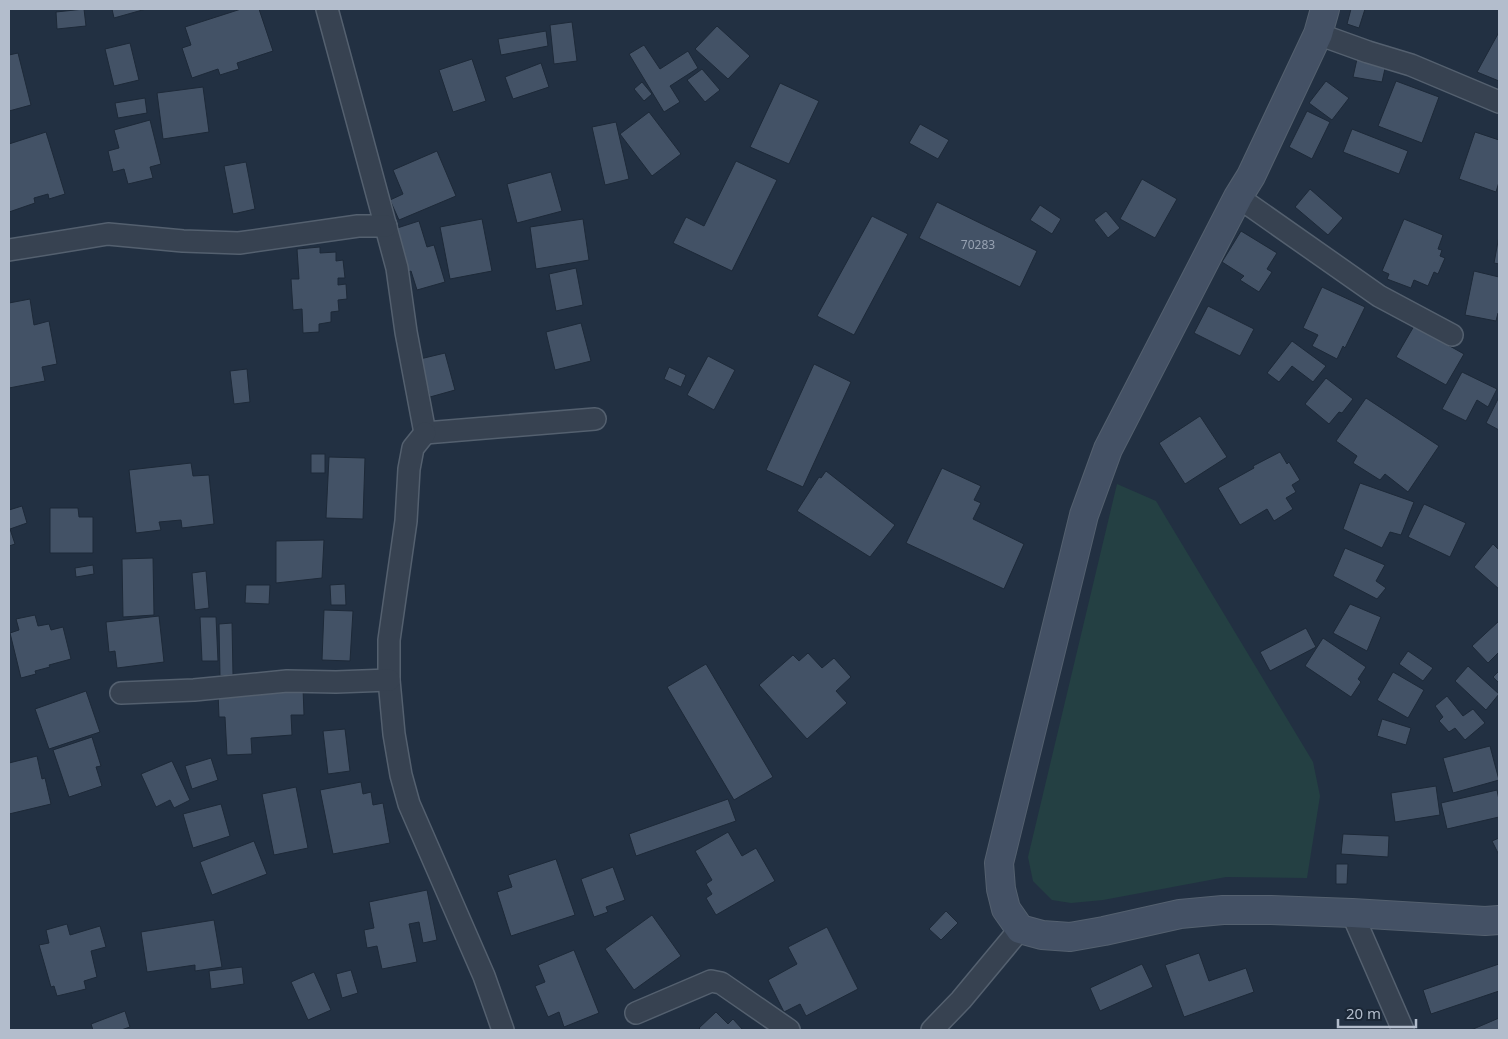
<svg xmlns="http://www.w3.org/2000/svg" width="1508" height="1039" font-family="'Noto Sans',sans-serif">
  <rect width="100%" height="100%" fill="#223042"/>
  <polygon fill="#244043" points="1117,484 1156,501 1313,762 1320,796 1307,878 1226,877 1103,900 1071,903 1052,900 1033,881 1028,857"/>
  <g fill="#435266" stroke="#1d2938">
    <polygon points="84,9 86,26 57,29 56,12"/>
    <polygon points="112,9 146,9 114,18"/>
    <polygon points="241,9 259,9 273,51 237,63 239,69 220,75 218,69 192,78 182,48 191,45 185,27"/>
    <polygon points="1351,9 1365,9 1359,28 1347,24"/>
    <polygon points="572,22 577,61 554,64 550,25"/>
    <polygon points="717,26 750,56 728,79 695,49"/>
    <polygon points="546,31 548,46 501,55 498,39"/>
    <polygon points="1499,32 1499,81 1477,72"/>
    <polygon points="130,43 139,80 114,86 105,49"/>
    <polygon points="644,45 660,69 688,51 698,68 670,86 680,102 664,112 629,54"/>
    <polygon points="18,53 31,105 9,111 9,55"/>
    <polygon points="472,59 486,101 453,112 439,70"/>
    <polygon points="1357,59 1386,64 1382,82 1353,77"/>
    <polygon points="541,63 549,87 513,99 505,77"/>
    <polygon points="702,69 720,90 705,102 687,80"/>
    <polygon points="1326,81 1349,98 1332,120 1309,103"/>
    <polygon points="1396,81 1439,97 1422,143 1378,126"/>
    <polygon points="642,82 652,94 644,101 634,89"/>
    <polygon points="780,83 819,101 789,164 750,147"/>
    <polygon points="203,87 209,132 163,139 157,93"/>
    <polygon points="145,98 147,113 118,118 115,103"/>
    <polygon points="1307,111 1330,122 1312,159 1289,147"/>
    <polygon points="649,112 681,154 652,176 620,134"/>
    <polygon points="150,120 161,164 150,167 153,178 128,184 124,169 113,172 108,151 119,148 114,130"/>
    <polygon points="616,122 629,179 605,185 592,127"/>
    <polygon points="920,124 949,140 938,159 909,143"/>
    <polygon points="1352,129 1408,151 1399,174 1343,152"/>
    <polygon points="46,132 65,194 49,199 48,194 34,198 35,203 9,212 9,144"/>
    <polygon points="1475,132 1499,140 1499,182 1496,192 1459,179"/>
    <polygon points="437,151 456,196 399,220 390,200 403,194 393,170"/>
    <polygon points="736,161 777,180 732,271 673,243 686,217 704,226"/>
    <polygon points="246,162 255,209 233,214 224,166"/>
    <polygon points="551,172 562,211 517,223 507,184"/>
    <polygon points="1142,179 1177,199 1155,238 1120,219"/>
    <polygon points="1310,189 1343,218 1328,235 1295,207"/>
    <polygon points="937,202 1037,251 1020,287 919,238"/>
    <polygon points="1040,205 1061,219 1052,234 1030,220"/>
    <polygon points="1106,211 1120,228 1108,238 1094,220"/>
    <polygon points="872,216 908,234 854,335 817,316"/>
    <polygon points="482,219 492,271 450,279 440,227"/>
    <polygon points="583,219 589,260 536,269 530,227"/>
    <polygon points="1404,219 1443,235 1438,249 1442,250 1440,256 1445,258 1438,274 1434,272 1428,286 1414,280 1411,288 1387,279 1389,274 1382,271"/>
    <polygon points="419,221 427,247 434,245 445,282 417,290 411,271 404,274 391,230"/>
    <polygon points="1241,231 1277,253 1267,269 1272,272 1259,292 1240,280 1244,276 1222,262"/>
    <polygon points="1499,236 1499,264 1494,263"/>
    <polygon points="320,247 320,253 336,252 336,261 343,260 345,278 338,278 338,285 346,284 347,299 338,300 339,311 331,312 331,322 319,324 319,332 303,333 302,309 293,310 291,279 299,279 297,249"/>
    <polygon points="576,268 583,305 556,311 549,274"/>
    <polygon points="1474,271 1499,277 1499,314 1498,313 1496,321 1465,315"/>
    <polygon points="1322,287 1365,307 1345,348 1343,346 1337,359 1312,346 1318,335 1303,328"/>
    <polygon points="30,299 34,325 49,321 57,364 42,367 45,381 9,388 9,303"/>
    <polygon points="1208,306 1254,329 1240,356 1194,333"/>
    <polygon points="581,323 591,361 555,370 546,332"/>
    <polygon points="1414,326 1464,354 1446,385 1396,357"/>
    <polygon points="1292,341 1326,366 1313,382 1292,366 1279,382 1267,373"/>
    <polygon points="445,353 455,390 430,397 420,359"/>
    <polygon points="708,356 735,370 714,410 687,395"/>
    <polygon points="814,364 851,382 803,487 766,470"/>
    <polygon points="669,367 686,375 681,387 664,379"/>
    <polygon points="247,369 250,402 234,404 230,371"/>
    <polygon points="1462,372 1497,389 1488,407 1477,400 1466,421 1442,409"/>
    <polygon points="1326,378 1353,399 1342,413 1339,412 1329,424 1305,404"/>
    <polygon points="1499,397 1499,430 1486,423"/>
    <polygon points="1366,398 1439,446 1408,492 1385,474 1380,480 1353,463 1357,456 1336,441"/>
    <polygon points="1200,416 1227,457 1185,484 1159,443"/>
    <polygon points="1280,452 1287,464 1289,462 1300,480 1292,485 1296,492 1286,498 1293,509 1274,521 1267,509 1240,525 1218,488 1254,468 1253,466"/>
    <rect x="311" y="454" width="14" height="19"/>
    <polygon points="329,457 365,458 363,519 326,518"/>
    <polygon points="191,463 193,476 209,475 214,524 182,528 181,520 159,522 161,530 136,533 129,470"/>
    <polygon points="942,468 981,486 974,500 981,503 973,519 1024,544 1004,589 906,543"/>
    <polygon points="826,471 895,525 870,557 797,511 819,477 821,478"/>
    <polygon points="1360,483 1414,502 1401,535 1390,532 1382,548 1343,529"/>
    <polygon points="1424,504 1466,523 1450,557 1408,537"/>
    <polygon points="22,506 27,523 10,529 15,544 9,546 9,510"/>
    <polygon points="50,508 78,508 79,517 93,517 93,553 50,553"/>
    <polygon points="324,540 322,578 276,583 276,541"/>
    <polygon points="1493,544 1499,550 1499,589 1474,567"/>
    <polygon points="1345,548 1385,565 1376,581 1386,588 1377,599 1333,576"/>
    <polygon points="153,558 154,615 123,617 122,559"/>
    <polygon points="93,565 94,574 76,577 75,568"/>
    <polygon points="206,571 209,608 195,610 192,573"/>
    <polygon points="345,584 346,605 331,605 330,585"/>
    <polygon points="246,585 270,585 269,604 245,603"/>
    <polygon points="1350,604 1381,617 1367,651 1333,633"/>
    <polygon points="324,610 353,611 350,661 322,660"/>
    <polygon points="35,615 38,626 49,624 51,630 63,627 71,659 49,665 50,667 35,671 36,674 21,678 10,633 19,630 16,619"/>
    <polygon points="159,616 164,662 117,668 115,651 109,652 106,622"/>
    <polygon points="200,617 216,617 218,661 202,661"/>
    <polygon points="1499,621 1499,652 1488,663 1472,646"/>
    <polygon points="232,623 233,675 220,676 219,624"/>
    <polygon points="1306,628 1316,647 1270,671 1260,652"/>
    <polygon points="1323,638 1366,667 1358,679 1361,682 1351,697 1305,666"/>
    <polygon points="1408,651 1433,668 1423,681 1399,664"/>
    <polygon points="808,653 822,668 834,658 851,677 836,691 847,703 807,739 759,685 793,655 799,661"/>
    <polygon points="706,664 773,777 734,800 667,687"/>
    <polygon points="1468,666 1499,694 1486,710 1455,681"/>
    <polygon points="1499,671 1499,683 1493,677"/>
    <polygon points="1393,672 1424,690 1408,718 1377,700"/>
    <polygon points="303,688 304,715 291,715 292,735 251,738 252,754 227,755 225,717 219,717 218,692"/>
    <polygon points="86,691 100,732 49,749 35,709"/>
    <polygon points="1447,696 1463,716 1473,709 1485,723 1465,740 1455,728 1449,732 1439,721 1443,717 1435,706"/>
    <polygon points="1382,719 1411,728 1406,745 1377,736"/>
    <polygon points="345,729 350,771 328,774 323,731"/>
    <polygon points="92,737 101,766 96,767 102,786 69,797 53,750"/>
    <polygon points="1490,746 1499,780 1453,793 1443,758"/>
    <polygon points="37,756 42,779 45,778 51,804 9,814 9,763"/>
    <polygon points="211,758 218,780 192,789 185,766"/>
    <polygon points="172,761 190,800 174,808 170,800 156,807 141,774"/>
    <polygon points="361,782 363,794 371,792 373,805 383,803 390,843 333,854 320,790"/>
    <polygon points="1436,786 1440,815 1395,822 1391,793"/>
    <polygon points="296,787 308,848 274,855 262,794"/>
    <polygon points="1497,790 1499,800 1499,817 1447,829 1441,803"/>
    <polygon points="728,799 736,821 636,856 629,834"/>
    <polygon points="221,804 230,836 193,848 183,814"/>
    <polygon points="728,832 742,856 756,848 775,881 716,915 706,898 712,894 706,884 712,880 695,851"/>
    <polygon points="1343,834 1389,836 1388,857 1341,854"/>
    <polygon points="1499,838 1499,855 1492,841"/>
    <polygon points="254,841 267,874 212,895 200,862"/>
    <polygon points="556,859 575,915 511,936 497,892 512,887 508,875"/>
    <polygon points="1336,864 1348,864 1347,884 1336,884"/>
    <polygon points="613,867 625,900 606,907 608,912 594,917 581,879"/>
    <polygon points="427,890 437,940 423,943 419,922 409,924 417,962 382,969 377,946 367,948 364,930 374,928 369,902"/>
    <polygon points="946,911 958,923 941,940 929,929"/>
    <polygon points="652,915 681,956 634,990 605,949"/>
    <polygon points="214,920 222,967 195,971 195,965 147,972 141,932"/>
    <polygon points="67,924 70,935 100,926 106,947 91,951 97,977 84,981 86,989 57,996 54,986 51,987 39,945 49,943 46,930"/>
    <polygon points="827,927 858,989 806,1016 800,1004 784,1012 768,980 797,964 788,947"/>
    <polygon points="574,950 599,1013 564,1027 559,1012 548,1017 535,986 545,982 538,965"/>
    <polygon points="1199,953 1209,981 1246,968 1254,992 1184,1017 1165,965"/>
    <polygon points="1142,964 1153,987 1100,1011 1090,988"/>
    <polygon points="1499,964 1499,991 1431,1014 1423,990"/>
    <polygon points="242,967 244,984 211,989 209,971"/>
    <polygon points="351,970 358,993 342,998 336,974"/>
    <polygon points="314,972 331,1010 308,1020 291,982"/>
    <polygon points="125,1011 130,1027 121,1030 93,1030 91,1024"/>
    <polygon points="716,1012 728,1024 733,1019 743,1030 701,1030 699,1028"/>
    <polygon points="1499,1018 1499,1030 1471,1030"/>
  </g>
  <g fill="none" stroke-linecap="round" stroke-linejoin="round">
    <g stroke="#54606f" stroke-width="24">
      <g id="street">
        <polyline points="327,9 397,268 406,332 425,433 595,419"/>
        <polyline points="1318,34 1368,52 1411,65 1499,102"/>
        <polyline points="1238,197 1379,296 1452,335"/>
        <polyline points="9,250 108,234 183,241 239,243 358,226 386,226"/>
        <polyline points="425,433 413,448 409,469 406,521 389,640 389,680 394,734 401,775 409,804 484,976 503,1030"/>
        <polyline points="121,693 194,690 287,681 336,682 389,680"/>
        <polyline points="1352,913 1403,1030"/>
        <polyline points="636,1013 711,981 721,983 789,1030"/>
        <polyline points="932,1030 961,1000 1020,929"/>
      </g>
    </g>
    <g stroke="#54606f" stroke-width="30">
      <polyline id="secondary" points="1325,9 1318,34 1251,176 1238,197 1108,449 1084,515 999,863 1001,889 1006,909 1020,929 1042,935 1070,937 1104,931 1180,914 1223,910 1271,910 1352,913 1485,921 1499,920"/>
    </g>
    <use href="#street" stroke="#374251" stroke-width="21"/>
    <use href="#secondary" stroke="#445165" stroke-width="28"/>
  </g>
  <g text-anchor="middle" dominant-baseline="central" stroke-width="4.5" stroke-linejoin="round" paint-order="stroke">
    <g font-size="12" fill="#97a2b2">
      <text x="978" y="244">70283</text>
    </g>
  </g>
  <rect width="1508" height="1039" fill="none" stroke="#b3bdcc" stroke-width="20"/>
  <path d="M1338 1019v8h78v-8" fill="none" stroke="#b3bdcc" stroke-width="2.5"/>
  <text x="1346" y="1019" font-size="15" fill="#b3bdcc" stroke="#1b2736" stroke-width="4" paint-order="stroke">20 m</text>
</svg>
